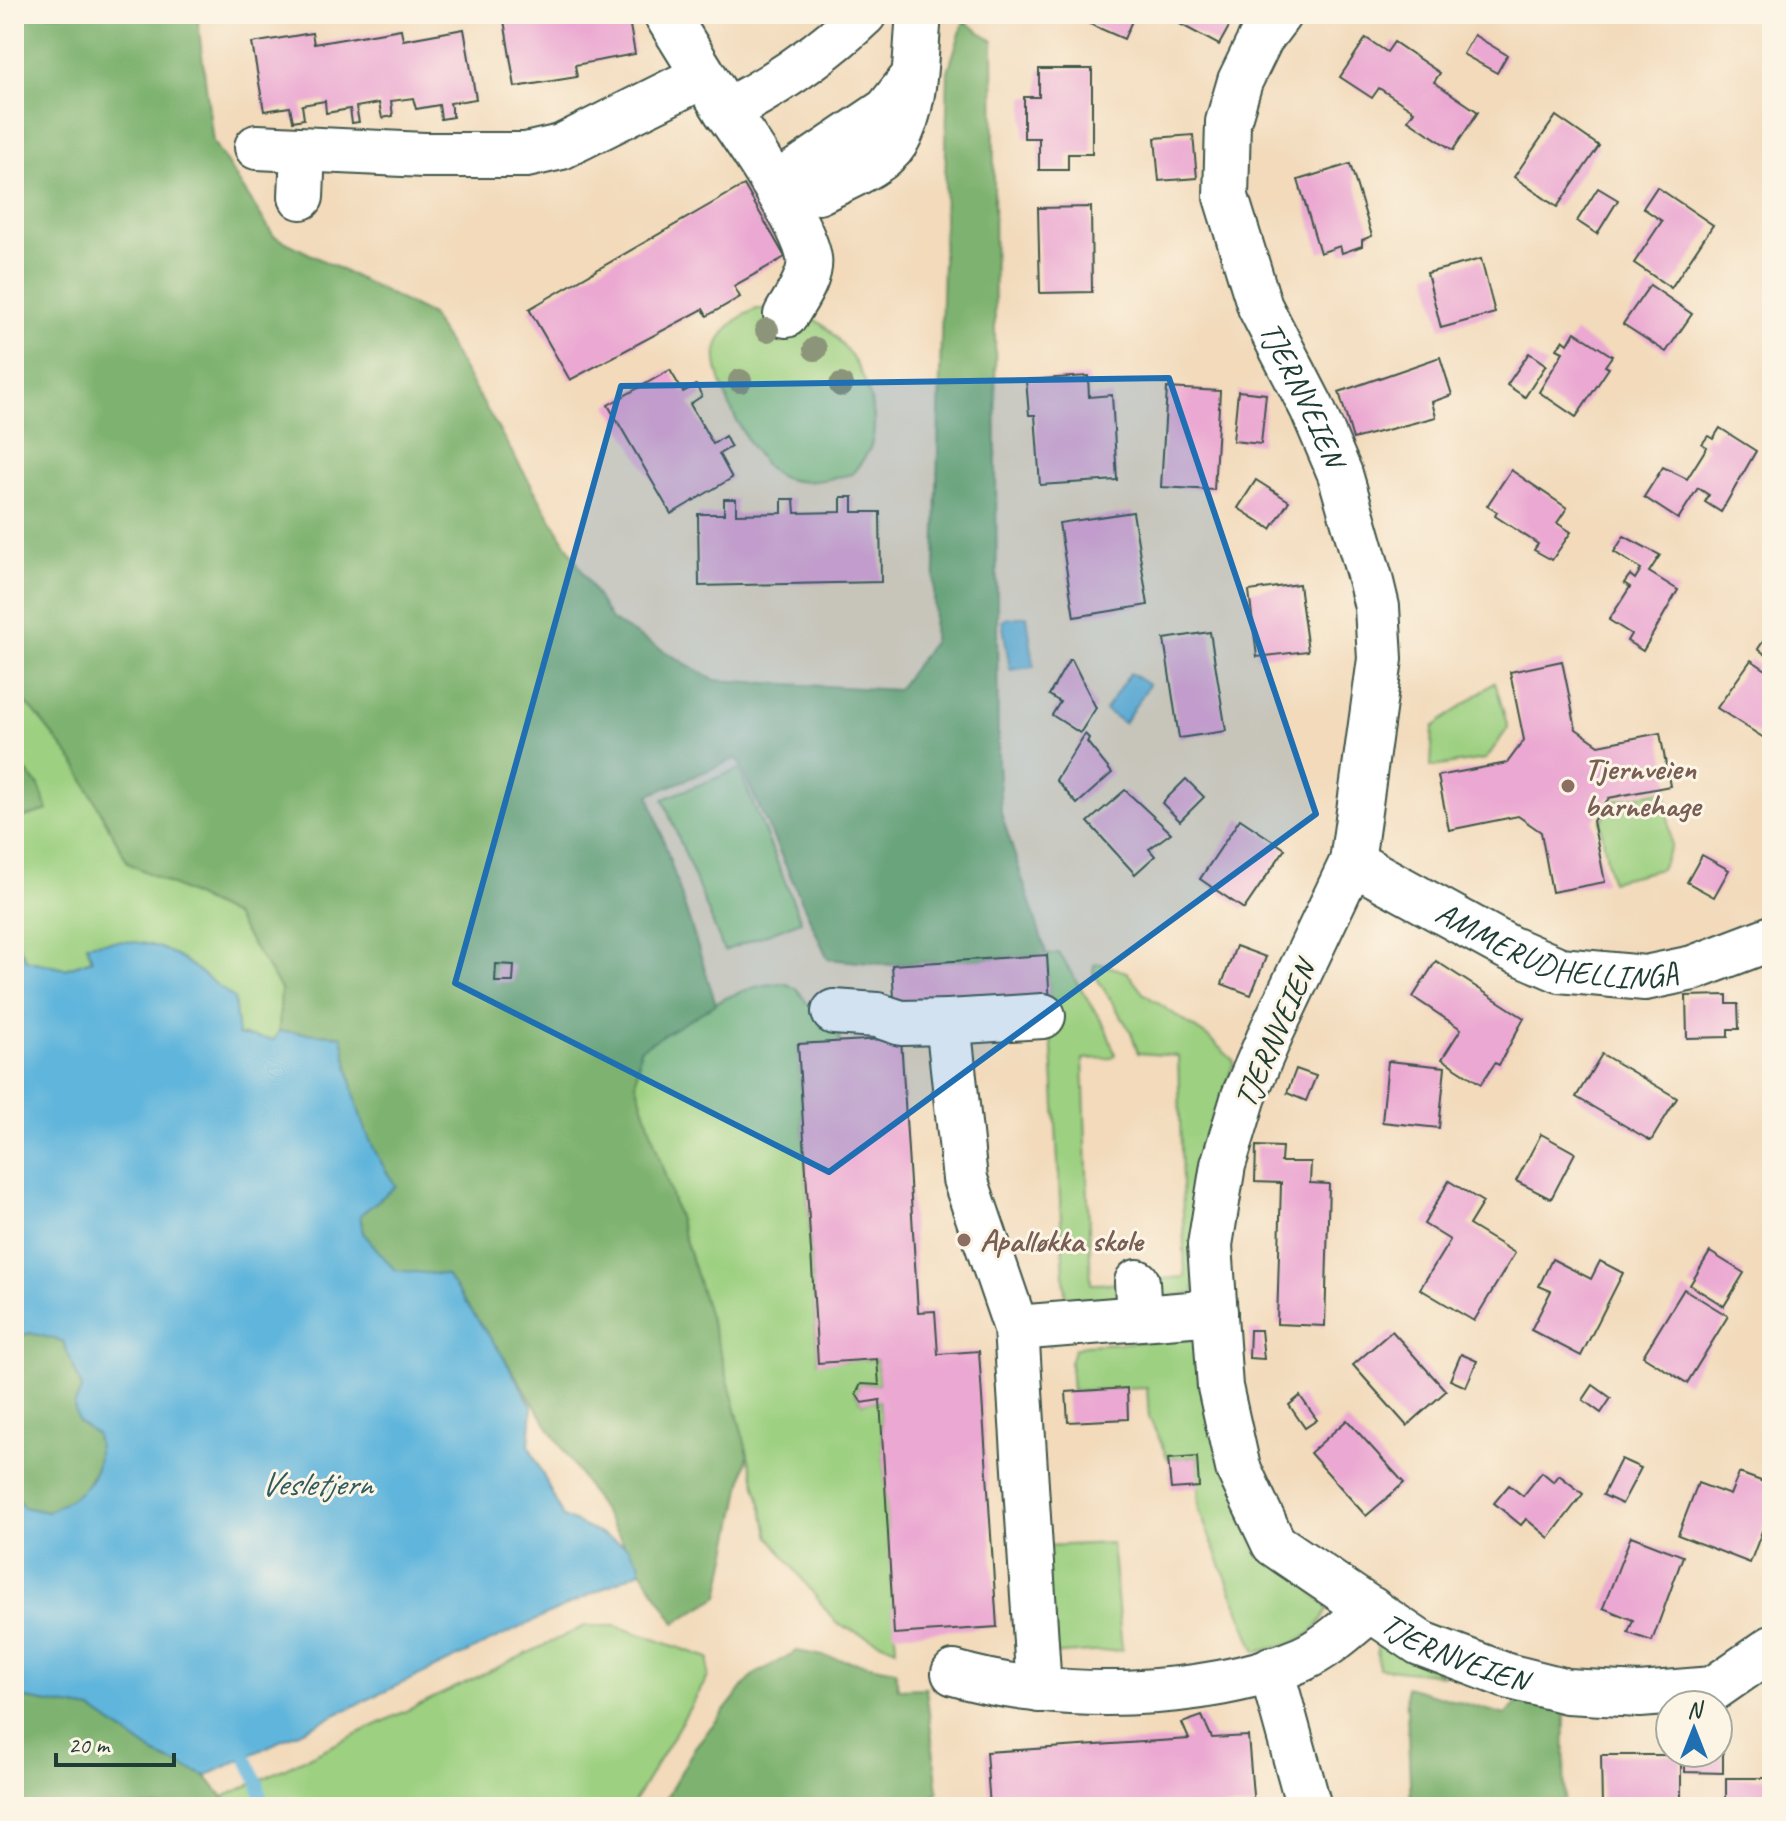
<svg xmlns="http://www.w3.org/2000/svg" width="1786" height="1821" font-family="Caveat,sans-serif">
  <rect width="100%" height="100%" fill="#fcf5e5"/>
  <filter id="ink" filterUnits="userSpaceOnUse"><feTurbulence type="fractalNoise" baseFrequency=".0125" numOctaves="2"/><feDisplacementMap in="SourceGraphic" scale="16" xChannelSelector="R" yChannelSelector="G"/><feConvolveMatrix kernelMatrix="1 2 1 2 8 2 1 2 1" color-interpolation-filters="sRGB"/></filter>
  <filter id="wash" filterUnits="userSpaceOnUse"><feTurbulence type="fractalNoise" baseFrequency=".006" numOctaves="4" result="noise"/><feDisplacementMap in="SourceGraphic" scale="32" xChannelSelector="R" yChannelSelector="G"/><feGaussianBlur stdDeviation="1.8" result="paint"/><feColorMatrix in="noise" values="0 0 0 0 0 0 0 0 0 0 0 0 0 0 0 0 0 1.4 0 .05"/><feComposite in="paint" operator="in"/></filter>
  <g filter="url(#wash)">
    <rect width="100%" height="100%" fill="#f2dabb"/>
    <g fill="#9dd081" stroke="#5e865a" stroke-width="2">
      <path d="M757,309c12,0 27,-2 38,1 48,15 93,89 75,138 -4,9 -12,18 -18,26 -23,5 -50,13 -73,2 -26,-13 -67,-96 -63,-125 4,-21 23,-35 41,-42z"/>
      <polygon points="1495,682 1508,728 1486,759 1431,767 1433,727"/>
      <polygon points="14,694 33,710 75,763 128,863 234,916 281,989 279,1031 274,1041 238,1035 87,945 92,960 65,969 26,960 14,936 14,820 47,810 39,786 14,757"/>
      <polygon points="739,769 801,921 724,951 663,799"/>
      <polygon points="1666,790 1671,846 1661,869 1611,881 1600,822 1616,800"/>
      <polygon points="1059,953 1106,1029 1115,1054 1112,1058 1083,1059 1091,1284 1127,1283 1125,1299 1081,1305 1068,1301 1065,1295 1047,955"/>
      <polygon points="1101,964 1127,972 1143,993 1208,1037 1234,1061 1214,1125 1194,1293 1158,1298 1150,1280 1185,1277 1178,1056 1138,1053 1131,1032 1093,972 1094,965"/>
      <path d="M784,983l13,6 10,14 30,17 3,22 -42,3 20,317 59,-3 2,26 -18,-1 -5,10 6,9 18,-3 16,249 -59,-25 -67,-87 -48,-179 -86,-275 4,-34c44,-26 92,-65 144,-66z"/>
      <path d="M1195,1339l106,242 27,27c-17,37 -36,36 -72,44l-57,-142 -2,-53 -29,2 -19,-42 -2,-29 -75,3 -2,-28 4,-13 10,-5z"/>
      <polygon points="1112,1543 1122,1650 1048,1655 1042,1546"/>
      <polygon points="585,1626 616,1626 709,1658 708,1677 631,1807 231,1807 224,1797"/>
      <polygon points="1377,1641 1444,1675 1378,1668"/>
    </g>
    <g fill="#7eb26f" stroke="#4e7852" stroke-width="2">
      <path d="M14,14h183l16,128 61,94 157,79 180,305 103,60 183,10 36,-48 15,-571 16,-50 29,20 5,720 3,52 46,142 -155,10 -64,-6 -91,-201 -88,37 67,209 -76,45 -4,34 86,275 26,96 -29,142 -44,27 -174,-270 -55,-78 -51,-4 -32,-38 -3,-18 35,-29c-34,-49 -42,-92 -53,-150l-63,-5 2,-42 -47,-73 -106,-53 -53,-100 -42,-53 -19,-16z"/>
      <polygon points="14,757 39,786 48,810 14,820"/>
      <polygon points="30,1333 63,1341 82,1388 74,1406 96,1434 101,1459 82,1494 47,1512 23,1507 14,1490 14,1338"/>
      <polygon points="797,1651 896,1670 898,1689 926,1688 938,1791 921,1807 661,1807 695,1747 752,1676"/>
      <polygon points="1406,1687 1505,1715 1528,1693 1565,1700 1564,1807 1411,1807"/>
      <polygon points="14,1697 92,1710 158,1756 206,1776 231,1807 14,1807"/>
    </g>
    <g fill="#60b5dc" stroke="#407988" stroke-width="2">
      <polygon points="1027,616 1034,667 1010,670 1002,619"/>
      <polygon points="1130,673 1149,685 1124,723 1105,710"/>
      <path d="M14,936l12,24 39,9 27,-9 -5,-16c73,-12 92,13 147,54l4,37 36,5 5,-9 63,5c11,58 19,101 54,150l-36,29 3,18 32,37 51,5 55,78 31,53 -3,40 34,71 64,29 13,17v8l-434,205 -48,-20 -66,-46 -78,-13v-207l9,17 24,5c37,-19 58,-32 49,-78l-18,-12 -4,-16 8,-18 -19,-47 -33,-8 -16,5z"/>
    </g>
    <g fill="none" stroke-linecap="round" stroke-linejoin="round">
      <polyline stroke="#60b5dc" stroke-width="12" points="246,1757 258,1783 263,1807"/>
    </g>
    <g id="blocks">
      <g fill="#eba8d2">
        <polygon points="503,14 628,14 635,54 575,65 577,77 515,87"/>
        <polygon points="1067,14 1135,14 1124,39"/>
        <polygon points="1186,14 1236,14 1219,45 1180,24"/>
        <polygon points="401,29 403,40 464,29 476,99 450,103 453,117 441,119 439,105 416,109 413,98 391,101 393,116 382,118 379,103 356,107 359,122 352,123 350,109 326,113 325,101 302,105 304,119 293,121 290,107 264,111 252,43 312,33 314,44"/>
        <polygon points="1474,35 1507,55 1497,73 1463,54"/>
        <polygon points="1366,38 1387,52 1394,42 1440,73 1434,82 1478,112 1453,150 1408,120 1414,111 1379,88 1372,98 1340,77"/>
        <polygon points="1039,69 1092,69 1092,154 1068,154 1068,170 1039,170 1039,138 1024,138 1024,97 1039,97"/>
        <polygon points="1556,116 1599,146 1557,207 1514,177"/>
        <polygon points="1193,135 1197,178 1159,181 1155,138"/>
        <polygon points="1350,164 1372,236 1362,240 1362,246 1342,253 1340,246 1320,253 1298,180"/>
        <polygon points="744,185 785,257 734,286 740,297 707,316 703,309 570,380 529,309"/>
        <polygon points="1657,187 1713,225 1671,288 1634,263 1662,221 1643,208"/>
        <polygon points="1598,188 1618,200 1597,234 1577,221"/>
        <polygon points="1091,207 1092,292 1040,293 1038,208"/>
        <polygon points="1481,259 1495,313 1441,328 1427,273"/>
        <polygon points="1650,285 1692,314 1666,352 1623,324"/>
        <polygon points="1575,332 1612,356 1605,366 1609,368 1576,417 1539,392 1563,352 1557,349 1563,340 1568,344"/>
        <polygon points="1529,353 1546,365 1525,397 1507,385"/>
        <polygon points="1440,357 1452,395 1432,402 1436,417 1353,439 1339,392"/>
        <polygon points="670,370 683,392 696,385 702,396 690,404 713,444 725,436 728,442 731,447 719,454 732,478 671,514 608,405"/>
        <polygon points="1088,376 1089,397 1112,395 1117,480 1040,485 1035,415 1029,415 1026,380"/>
        <polygon points="1167,388 1220,391 1214,490 1161,487"/>
        <polygon points="1238,391 1266,394 1261,444 1233,441"/>
        <polygon points="1720,428 1756,451 1721,512 1705,502 1709,495 1698,488 1678,519 1644,497 1663,467 1687,479 1707,447 1702,444 1708,436 1713,439"/>
        <polygon points="1511,470 1567,508 1557,523 1571,532 1552,560 1534,550 1538,544 1495,516 1497,512 1487,506"/>
        <polygon points="1256,480 1289,501 1271,529 1238,508"/>
        <polygon points="841,497 853,497 853,512 880,512 881,582 699,586 698,514 724,514 724,499 736,499 736,514 782,513 782,499 794,499 795,513 841,512"/>
        <polygon points="1133,512 1148,605 1074,617 1059,523"/>
        <polygon points="1624,536 1660,555 1649,572 1678,590 1643,651 1627,641 1631,634 1609,620 1630,587 1624,583 1630,575 1635,579 1641,569 1614,552"/>
        <polygon points="1299,584 1308,651 1257,657 1249,591"/>
        <polygon points="1772,628 1772,659 1758,649"/>
        <polygon points="1210,632 1226,731 1179,738 1164,639"/>
        <polygon points="1069,660 1072,660 1096,708 1080,733 1052,715 1060,702 1049,695"/>
        <polygon points="1751,660 1772,674 1772,728 1764,738 1717,708"/>
        <polygon points="1562,661 1576,729 1599,745 1660,733 1670,786 1609,798 1593,821 1605,882 1552,892 1541,832 1518,816 1449,830 1438,776 1507,763 1524,740 1510,672"/>
        <polygon points="1085,734 1089,738 1087,742 1112,773 1077,804 1056,780"/>
        <polygon points="1186,779 1204,797 1180,821 1162,803"/>
        <polygon points="1125,790 1171,833 1149,849 1155,856 1135,874 1088,822"/>
        <polygon points="1240,819 1285,849 1244,909 1200,879"/>
        <polygon points="1702,855 1729,870 1714,897 1687,882"/>
        <polygon points="1236,946 1266,957 1251,995 1222,984"/>
        <polygon points="1047,955 1050,1004 895,1014 892,965"/>
        <polygon points="1436,961 1524,1018 1499,1065 1495,1063 1481,1084 1442,1059 1461,1029 1413,997"/>
        <polygon points="496,964 514,965 513,982 495,982"/>
        <polygon points="1727,995 1727,1004 1738,1004 1739,1029 1728,1029 1728,1037 1687,1038 1686,996"/>
        <polygon points="901,1038 918,1312 935,1311 938,1354 979,1351 997,1627 894,1634 880,1400 862,1403 856,1394 861,1384 879,1385 877,1359 818,1363 798,1044"/>
        <polygon points="1602,1054 1677,1098 1651,1141 1576,1097"/>
        <polygon points="1388,1061 1445,1067 1439,1128 1382,1122"/>
        <polygon points="1296,1069 1316,1076 1306,1101 1287,1093"/>
        <polygon points="1541,1134 1575,1153 1551,1199 1516,1181"/>
        <polygon points="1256,1146 1282,1147 1281,1162 1311,1162 1310,1183 1329,1184 1325,1326 1277,1324 1281,1183 1255,1182"/>
        <polygon points="1449,1181 1483,1202 1469,1225 1515,1253 1474,1321 1420,1289 1450,1240 1424,1224"/>
        <polygon points="1710,1252 1744,1273 1724,1306 1690,1285"/>
        <polygon points="1552,1259 1591,1279 1600,1261 1623,1273 1581,1356 1531,1330 1551,1291 1539,1286"/>
        <polygon points="1684,1289 1728,1316 1687,1383 1643,1356"/>
        <polygon points="1250,1330 1261,1330 1264,1359 1249,1358"/>
        <polygon points="1392,1331 1446,1391 1407,1426 1353,1365"/>
        <polygon points="1461,1354 1477,1361 1466,1387 1450,1380"/>
        <polygon points="1593,1385 1611,1398 1601,1413 1583,1400"/>
        <polygon points="1127,1388 1128,1419 1068,1422 1066,1392"/>
        <polygon points="1300,1396 1317,1420 1305,1428 1289,1405"/>
        <polygon points="1347,1420 1404,1483 1366,1516 1310,1453"/>
        <polygon points="1197,1457 1199,1487 1171,1489 1168,1459"/>
        <polygon points="1621,1459 1641,1468 1622,1504 1603,1495"/>
        <polygon points="1542,1472 1554,1482 1559,1475 1583,1494 1549,1538 1526,1519 1521,1525 1494,1503 1509,1485 1523,1496"/>
        <polygon points="1739,1473 1772,1485 1767,1510 1770,1510 1750,1563 1678,1535 1698,1483 1730,1495"/>
        <polygon points="1631,1536 1683,1556 1652,1641 1628,1633 1633,1620 1603,1608"/>
        <polygon points="1202,1716 1212,1738 1248,1736 1254,1807 990,1807 986,1752 1189,1739 1182,1723"/>
        <polygon points="1718,1731 1723,1731 1723,1773 1685,1772 1685,1753 1718,1753"/>
        <polygon points="1601,1755 1681,1755 1681,1806 1602,1807"/>
        <rect x="1726" y="1778" width="46" height="29"/>
      </g>
    </g>
  </g>
  <g filter="url(#ink)">
    <use href="#blocks" fill-opacity="0" stroke="#3f5548" stroke-width="2"/>
    <g fill="none" stroke-linecap="round" stroke-linejoin="round">
      <g stroke="#3f5548" stroke-width="48">
        <g id="minor">
          <path d="M666,14l60,97c52,-27 96,-57 138,-97"/>
          <path id="s1" d="M1279,14l-18,24 -21,43 -12,41 -2,75 34,110 52,101 28,66 30,104 7,29 3,52 -28,203 -80,169 -28,65 -21,69 -13,80 10,142 18,81 36,76 146,99 87,33 60,15 73,4 73,-6 59,-41"/>
          <path d="M726,111c21,30 78,114 83,147 3,19 -14,41 -23,57"/>
          <polyline points="257,147 424,155 526,155 561,147 703,76"/>
          <polyline points="792,174 887,110 910,81"/>
          <path d="M818,192c24,-13 63,-26 78,-50 21,-35 19,-88 23,-128"/>
          <polyline points="301,197 303,150"/>
          <path id="s2" d="M1352,862l157,86 51,22 85,8 48,-10 79,-30"/>
          <polyline points="834,1012 877,1015 901,1023 948,1022 965,1179 1016,1328 1039,1690"/>
          <polyline points="948,1022 1043,1016"/>
          <polyline points="1137,1282 1139,1318"/>
          <polyline points="1016,1328 1215,1312"/>
          <polyline points="1271,1669 1309,1807"/>
          <path d="M954,1673c98,30 253,27 348,-14 25,-11 48,-33 69,-50"/>
        </g>
      </g>
      <use href="#minor" stroke="#fff" stroke-width="44"/>
    </g>
    <g fill="#8c9479">
      <circle cx="767" cy="330" r="12"/>
      <circle cx="815" cy="349" r="12"/>
      <circle cx="740" cy="381" r="12"/>
      <circle cx="841" cy="385" r="12"/>
    </g>
  </g>
  <path fill="#1f6fb2" fill-opacity="0.2" stroke="#1f6fb2" stroke-width="6" stroke-linejoin="round" d="M1169,378l147,436 -487,358 -374,-189 166,-597z"/>
  <g fill="#8d6e63" stroke="#fcf5e5" stroke-width="3">
    <circle cx="1568" cy="786" r="8"/>
    <circle cx="964" cy="1240" r="8"/>
  </g>
  <g text-anchor="middle" dominant-baseline="central" stroke-width="6" stroke-linejoin="round" paint-order="stroke">
    <g font-size="32" fill="#1f3d34" stroke="#fcf5e5">
      <text stroke="none"><textPath href="#s1" startOffset="408">TJERNVEIEN</textPath></text>
      <text stroke="none"><textPath href="#s2" startOffset="226">AMMERUDHELLINGA</textPath></text>
      <text transform="translate(1275 1034) rotate(-66)">TJERNVEIEN</text>
      <text stroke="none"><textPath href="#s1" startOffset="1824">TJERNVEIEN</textPath></text>
    </g>
    <g font-size="32" font-weight="bold" fill="#785e54" stroke="#fcf5e5" text-anchor="start">
      <text x="1584" y="768">Tjernveien<tspan x="1584" dy="37">barnehage</tspan></text>
      <text x="980" y="1240">Apalløkka skole</text>
    </g>
    <g font-size="34" font-style="italic" fill="#2f5b5e" stroke="#fcf5e5">
      <text x="316" y="1483">Vesletjern</text>
    </g>
  </g>
  <rect width="1786" height="1821" fill="none" stroke="#fcf5e5" stroke-width="48"/>
  <g transform="translate(1694 1729)"><circle r="38" fill="#fcf5e5" stroke="#a4ab9e" stroke-width="2"/>
  <path d="M0-6L14 30L0 20L-14 30Z" fill="#1f6fb2"/>
  <text y="-12" font-size="22" font-weight="bold" text-anchor="middle" fill="#1f3d34">N</text>
  </g>
  <path d="M56 1753v12h118v-12" fill="none" stroke="#1f3d34" stroke-width="4"/>
  <text x="68" y="1753" font-size="24" fill="#1f3d34" stroke="#fcf5e5" stroke-width="6" paint-order="stroke">20 m</text>
</svg>
